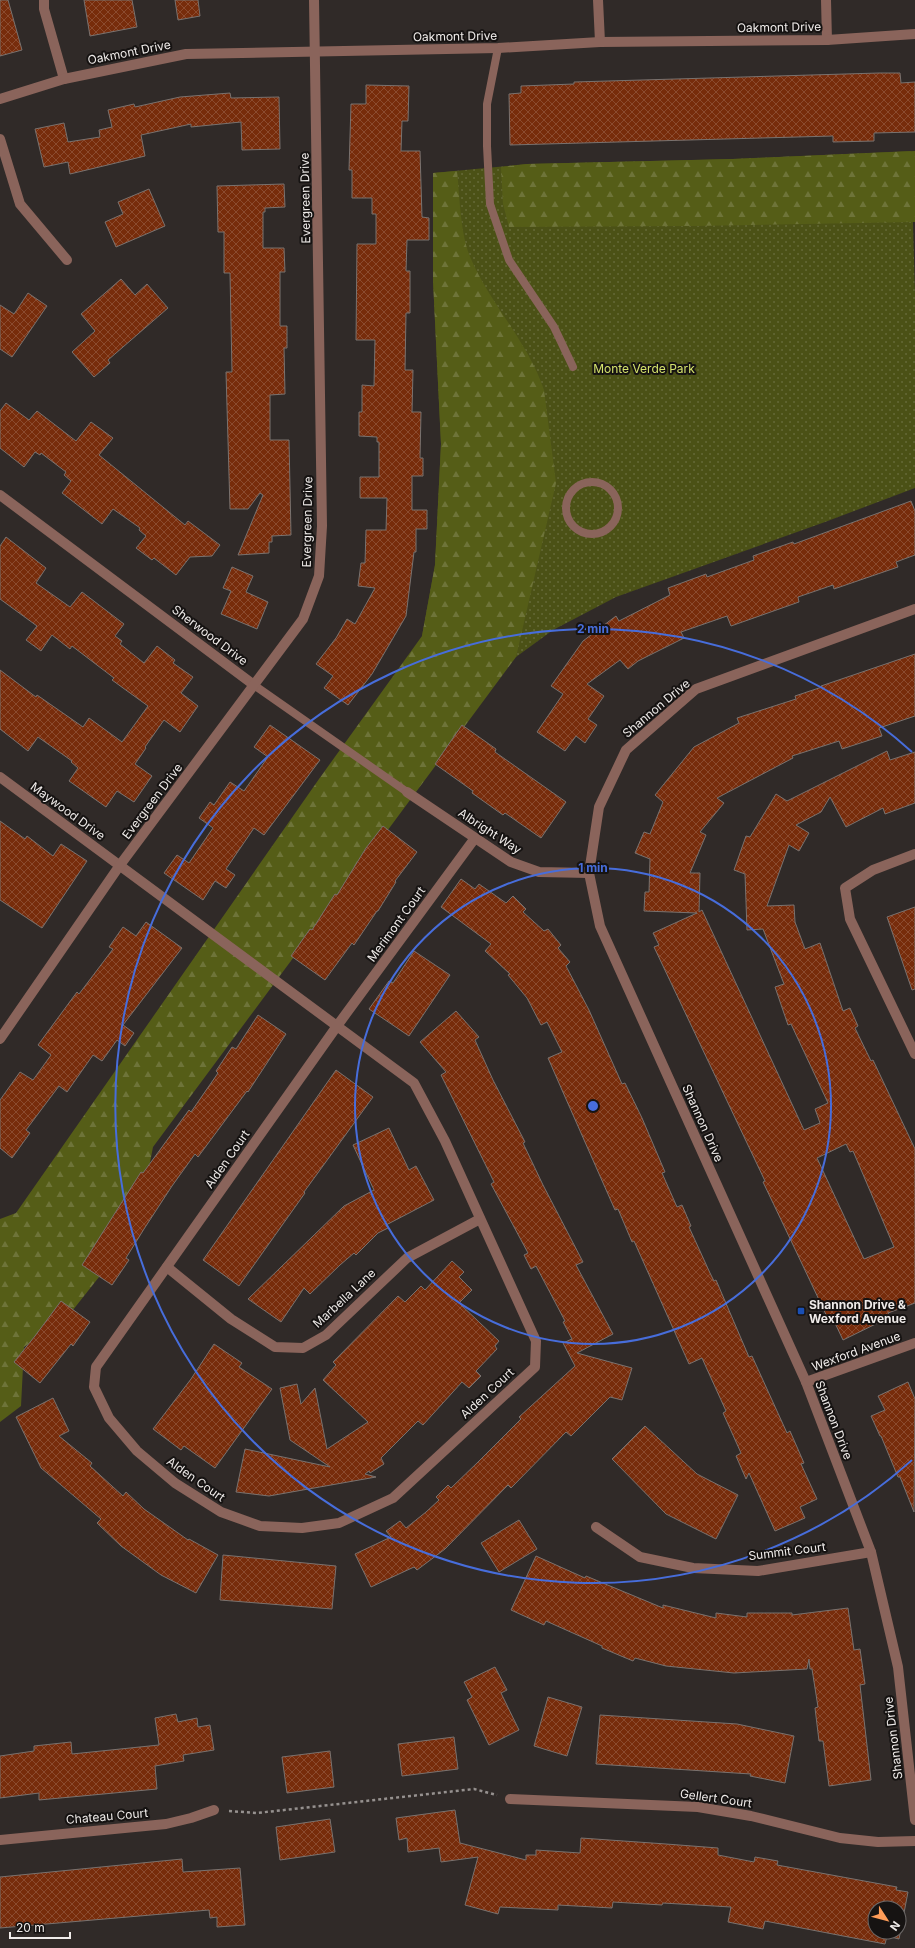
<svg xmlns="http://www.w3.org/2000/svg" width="915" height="1948" font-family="Inter,sans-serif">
  <defs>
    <pattern id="green-dots" width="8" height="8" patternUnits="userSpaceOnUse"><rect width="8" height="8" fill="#4b5116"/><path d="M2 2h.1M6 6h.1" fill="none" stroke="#656a38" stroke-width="1.8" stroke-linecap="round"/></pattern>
    <pattern id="forest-firs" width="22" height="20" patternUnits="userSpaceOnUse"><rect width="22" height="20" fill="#555d17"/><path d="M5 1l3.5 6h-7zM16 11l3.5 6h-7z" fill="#6e7439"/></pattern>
    <pattern id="building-cross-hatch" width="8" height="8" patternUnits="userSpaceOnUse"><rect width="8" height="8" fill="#772c0b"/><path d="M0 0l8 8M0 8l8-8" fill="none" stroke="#8b4b2f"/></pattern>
  </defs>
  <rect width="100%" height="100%" fill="#302a28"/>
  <polygon fill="url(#green-dots)" points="911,151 915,294 915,488 825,522 616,597 553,630 516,657 422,636 435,565 441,444 433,280 433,173 527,164 733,159"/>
  <g fill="url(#forest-firs)">
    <polygon points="915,151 915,222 693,226 509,227 503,204 501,167 527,164 733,159"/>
    <path d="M457,171c3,27 3,63 14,88 20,46 57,83 73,131l12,93 -40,174 -363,490 -16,82 -72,91 -41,27 -3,59 -21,16v-203l16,-6 303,-434 103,-143 13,-71 6,-121 -8,-164v-107z"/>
  </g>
  <g fill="url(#building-cross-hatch)" stroke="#79726f" fill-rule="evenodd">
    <polygon points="0,0 8,0 22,50 0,56"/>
    <polygon points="84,0 132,0 137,27 90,36"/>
    <polygon points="175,0 198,0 200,16 178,20"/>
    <polygon points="879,73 900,73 901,83 915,82 915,132 874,133 874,141 833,142 833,136 510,145 509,94 521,93 521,86 574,84 574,82"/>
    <polygon points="366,85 409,86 408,121 402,121 401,151 420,151 422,217 429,218 429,240 407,240 406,271 410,271 410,313 406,313 405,370 413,370 412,412 421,412 420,458 423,458 423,476 412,476 412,510 427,510 427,529 416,529 416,552 414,552 406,616 372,674 348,705 324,688 333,676 316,664 336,638 347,619 355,624 375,588 358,586 361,563 365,563 366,530 386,530 387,498 360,498 360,477 379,477 379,442 377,442 377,437 359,436 359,412 362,412 362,385 374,386 375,340 356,340 357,244 376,244 376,214 372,214 372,198 352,198 352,170 349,170 351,104 366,104"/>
    <polygon points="230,93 231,98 279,97 280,149 242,150 241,122 191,127 191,124 141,135 145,156 70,174 68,162 44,167 35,129 64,123 68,142 100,137 99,130 112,127 108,110 134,104 135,107 180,97"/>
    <polygon points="284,184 285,207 265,208 265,212 263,212 263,248 284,248 285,272 280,272 280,326 287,326 287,348 284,348 285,394 270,395 270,440 289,440 291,535 272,536 272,542 269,542 269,553 238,555 263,495 260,493 248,509 230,509 226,372 232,372 230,273 224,273 224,232 218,232 217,186"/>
    <polygon points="149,189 165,226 116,247 105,222 123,214 118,202"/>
    <polygon points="121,279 135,295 147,284 168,308 108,360 110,363 94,377 72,352 95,331 81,314"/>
    <polygon points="28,293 47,306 12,357 0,349 0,305 14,314"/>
    <polygon points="6,403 29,420 37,411 76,441 91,422 113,438 99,455 185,525 188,521 220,545 212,556 190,557 176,575 154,558 152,560 136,548 146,536 139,530 140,528 113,509 102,524 62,493 71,481 64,475 66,472 41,453 40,455 35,452 24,467 0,448 0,411"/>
    <polygon points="911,501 915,511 915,555 896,562 898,567 834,589 833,585 798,597 799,602 731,626 727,616 681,632 684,638 638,661 628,669 620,660 587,684 604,696 588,719 597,725 585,743 576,736 565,751 537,732 563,694 551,686 583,641 616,616 619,621 670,595 668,588 706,574 707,577 754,560 753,556 793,542 794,544"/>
    <polygon points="6,537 46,568 36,583 70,607 82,592 124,624 115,636 122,641 120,644 144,663 157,646 175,660 173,663 193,677 181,693 198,706 180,732 164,720 145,747 146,748 135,764 152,776 134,802 117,791 106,807 69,781 78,768 71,762 72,761 38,737 28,751 0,729 0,670 36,697 37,695 83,727 89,718 122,742 148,706 112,680 114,678 72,646 70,649 52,635 41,651 26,640 37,626 0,599 0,546"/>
    <polygon points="232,567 253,576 246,592 268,602 257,629 221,614 231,591 223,588"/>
    <path d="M915,654v62l-36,12 3,8 -40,13 -3,-8 -47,15 1,2 -76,40 7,5 -24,29 6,3 -16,38h10l-1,39 3,-2 102,220 16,-7 -5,-14 13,-6 -37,-79 -3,1 -13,-38 9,-3 -21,-55 -16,1 -2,-56 -11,-4 12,-34 4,1 26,-43 11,7 100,-50 3,9 25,-8v51l-30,11 -2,-6 -37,19 -16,-30 -9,15 -25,13 13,8 -10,18 -10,-6 -22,61 27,-1 1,17 10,27 15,-6 23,68 7,-3 8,18 -3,2 16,33 2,-1 42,89v154l-27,10 2,4 -47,23 -9,-19 -4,2 -36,-76 -31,-65 2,-1 -111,-234 5,-2 -6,-12 44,-20 -53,-2 1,-19h4l1,-33 -15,-6 9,-21 6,2 13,-32 -8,-7 39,-48 45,-24 -2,-5 59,-19 -1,-3 27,-9 -1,-1zM846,1144l4,8 3,-1 41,96 -30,12 -47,-101z"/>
    <polygon points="270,725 320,760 264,835 254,828 226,869 235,875 226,888 215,881 203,900 164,873 177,855 189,863 213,828 199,818 210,802 214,805 230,782 244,791 268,757 254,747"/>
    <polygon points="462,725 496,749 495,752 566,802 541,838 505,813 503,815 472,793 473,791 435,764"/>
    <polygon points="0,821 25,839 27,836 53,856 61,844 87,861 42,928 0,900"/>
    <polygon points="383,826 417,852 395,881 396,882 378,911 377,911 354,945 352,943 325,980 291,956 310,929 312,930 335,894 337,895 366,848"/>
    <polygon points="461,879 475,889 479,884 506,903 513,896 526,909 523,912 544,931 548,929 561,945 558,948 570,962 566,966 589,1010 622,1084 625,1083 642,1118 665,1172 662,1173 677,1207 682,1205 691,1226 689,1227 710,1273 714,1281 716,1280 749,1357 752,1356 787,1433 790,1431 804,1463 801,1464 817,1499 800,1507 805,1518 775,1531 749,1473 746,1479 736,1456 741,1453 723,1413 726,1411 706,1367 702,1358 689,1364 634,1241 632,1242 618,1209 615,1210 562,1090 548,1058 562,1052 547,1022 541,1025 527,998 508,975 510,974 485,951 491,944 441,907"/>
    <polygon points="915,907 915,989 912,990 887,917"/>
    <polygon points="146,922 182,948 123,1025 134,1033 125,1046 117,1040 102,1061 93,1055 67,1092 59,1086 26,1130 30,1133 12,1158 0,1148 0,1100 20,1072 33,1080 51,1055 38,1045 77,992 79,994 113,949 109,947 123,927 136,936"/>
    <polygon points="414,951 450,975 409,1036 369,1009 389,981 393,983"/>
    <polygon points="456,1011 479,1037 475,1040 493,1080 525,1142 523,1143 543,1185 583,1262 576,1265 613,1334 577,1353 632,1368 622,1400 610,1397 571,1436 566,1432 511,1488 508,1485 445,1549 417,1570 414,1567 371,1587 355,1554 391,1537 386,1531 400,1521 406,1528 426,1512 439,1500 436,1497 448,1485 451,1488 478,1462 521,1419 519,1417 575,1366 563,1343 572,1339 563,1322 565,1321 536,1266 531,1269 524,1255 528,1253 491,1184 494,1182 441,1075 446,1072 420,1042"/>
    <polygon points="258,1015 286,1034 248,1092 247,1091 198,1157 195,1154 172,1186 144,1229 126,1258 129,1260 112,1285 82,1265 141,1172 143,1173 189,1110 191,1112 218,1073 216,1071 232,1047 236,1049"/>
    <polygon points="336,1070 373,1097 304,1192 305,1193 239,1286 203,1260"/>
    <polygon points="389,1128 409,1170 416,1166 434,1200 386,1225 388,1228 378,1233 356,1255 354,1253 340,1265 310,1294 304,1288 281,1322 248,1299 344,1206 374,1190 353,1145"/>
    <polygon points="452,1261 464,1272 459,1277 472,1290 459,1303 499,1341 495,1346 497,1349 476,1371 481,1376 469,1388 462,1382 423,1425 418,1421 381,1458 384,1464 370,1473 369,1471 365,1474 376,1477 269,1496 236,1492 245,1449 330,1467 290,1440 280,1388 297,1384 301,1404 315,1388 327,1449 368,1422 323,1380 336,1365 333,1362 398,1296 405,1302 421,1286 425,1290"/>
    <polygon points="61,1301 90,1322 73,1346 71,1344 40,1383 14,1362 35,1336"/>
    <polygon points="214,1344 242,1363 239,1367 272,1389 215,1468 184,1446 181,1450 153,1429 191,1379"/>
    <polygon points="908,1382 915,1399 914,1512 900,1477 898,1477 881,1436 880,1436 871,1416 885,1410 878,1396"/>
    <polygon points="53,1398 69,1431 59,1436 92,1463 90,1466 123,1496 126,1492 144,1509 188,1540 189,1539 218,1555 196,1593 161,1575 121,1546 97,1523 101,1519 41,1468 16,1417"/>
    <polygon points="645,1426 697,1474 738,1495 716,1539 666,1514 612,1459"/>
    <polygon points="519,1520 537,1549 499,1572 481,1543"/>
    <polygon points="223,1555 336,1566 332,1609 220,1600"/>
    <polygon points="536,1556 585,1578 586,1576 663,1608 663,1605 716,1618 716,1613 747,1617 747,1613 792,1613 792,1615 848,1608 854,1650 860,1649 865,1684 860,1685 871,1780 829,1786 823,1741 819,1741 815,1708 818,1707 812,1669 810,1669 809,1659 807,1669 734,1673 666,1666 635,1658 633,1661 602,1648 602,1646 546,1621 544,1625 511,1610"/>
    <polygon points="495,1667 507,1690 501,1693 519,1730 489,1745 467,1700 472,1697 464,1682"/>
    <polygon points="548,1697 582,1707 567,1756 534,1746"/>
    <polygon points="176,1714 178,1722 197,1718 198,1727 210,1725 214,1750 183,1755 184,1761 155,1766 157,1789 39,1800 39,1793 0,1798 0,1756 34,1751 34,1746 71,1742 72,1754 159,1745 155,1718"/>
    <polygon points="600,1715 737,1724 794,1736 785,1783 750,1776 751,1774 596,1764"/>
    <polygon points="454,1737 458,1769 402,1776 398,1744"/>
    <polygon points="330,1751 334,1787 287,1793 282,1757"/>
    <path d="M455,1810l5,33 66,17v-5h10v-5l44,3 1,-15 85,6 52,4v7l36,7 1,-5 23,4 -1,4 120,22 -1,3 12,2 -9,47 -12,-3 -2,8 -120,-23 -2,8 -35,-7 3,-15 -68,-4 -1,2 -49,-3 -1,6 -54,-3v5l-58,-3 -2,7 -33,-9 13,-48 -37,5 -2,-14 -31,4 -1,-14 -8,2 -3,-22zM875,1908h24v24h-24z"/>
    <polygon points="330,1819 335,1852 280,1860 276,1827"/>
    <polygon points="182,1859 183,1872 240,1868 245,1925 217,1927 217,1917 210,1918 209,1910 0,1928 0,1877"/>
  </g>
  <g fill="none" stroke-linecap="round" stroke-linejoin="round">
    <polyline stroke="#96918f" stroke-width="2.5" stroke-dasharray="3 3" stroke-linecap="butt" points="229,1811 257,1813 474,1789 497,1795"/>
    <g stroke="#8a645b" stroke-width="8">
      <polyline points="498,48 487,104 487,146 490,204 509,260 554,327 573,367"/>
      <circle cx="592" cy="508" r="26"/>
      <polyline points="254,685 407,792"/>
    </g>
    <g stroke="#8a645b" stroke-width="10">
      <polyline points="44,0 44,9 64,79"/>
      <polyline points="598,0 600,42"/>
      <polyline points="826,0 827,40"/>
      <polyline points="0,99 64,79 186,54 498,48 600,42 827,40 915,34"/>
      <polyline points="0,139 20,204 67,260"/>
      <polyline points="0,495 254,685"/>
      <polyline points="915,609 696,689 626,750 599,807 589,873 600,926 806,1382 871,1552 898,1667 915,1820"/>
      <polyline points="0,777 414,1083 445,1141 536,1341 535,1367 393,1498 339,1523 302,1528 260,1526 221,1512 175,1483 137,1451 109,1418 94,1387 96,1367 337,1026 475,838"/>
      <polyline points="407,792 511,862 539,872 589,873"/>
      <polyline points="915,854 873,870 845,888 850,919 915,1054"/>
      <polyline points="0,1039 120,865 303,619 319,576 322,526 314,0"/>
      <polyline points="167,1267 231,1319 275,1347 303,1348 326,1335 407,1258 480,1219"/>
      <polyline points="806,1382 915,1343"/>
      <polyline points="596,1527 640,1557 693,1568 758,1571 871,1552"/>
      <polyline points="510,1799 698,1807 751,1816 840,1838 878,1842 915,1841"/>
      <polyline points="0,1840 166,1824 191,1818 214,1810"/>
    </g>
  </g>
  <g fill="none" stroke="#476ddb" stroke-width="2">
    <circle cx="593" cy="1106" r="238"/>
    <path d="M912 1460A477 477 0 1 1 912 752"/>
  </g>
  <rect fill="#1a4fb4" stroke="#161312" stroke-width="1.5" x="797" y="1307" width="8" height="8" rx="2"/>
  <g text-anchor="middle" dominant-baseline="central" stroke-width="4" stroke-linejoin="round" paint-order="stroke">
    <g font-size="12" fill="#efebe9" stroke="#161312">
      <text transform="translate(779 27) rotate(-1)">Oakmont Drive</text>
      <text transform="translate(455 36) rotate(-1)">Oakmont Drive</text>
      <text transform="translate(129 52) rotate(-11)">Oakmont Drive</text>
      <text transform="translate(305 198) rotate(-91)">Evergreen Drive</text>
      <text transform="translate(307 522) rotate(-89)">Evergreen Drive</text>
      <text transform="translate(210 635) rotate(37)">Sherwood Drive</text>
      <text transform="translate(656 708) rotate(-40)">Shannon Drive</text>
      <text transform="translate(152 801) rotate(-53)">Evergreen Drive</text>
      <text transform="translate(68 811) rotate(36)">Maywood Drive</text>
      <text transform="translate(490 831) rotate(33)">Albright Way</text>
      <text transform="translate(396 924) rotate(-54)">Merimont Court</text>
      <text transform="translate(703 1123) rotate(66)">Shannon Drive</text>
      <text transform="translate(227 1159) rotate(-55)">Alden Court</text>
      <text transform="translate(344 1298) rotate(-43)">Marbella Lane</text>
      <text transform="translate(856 1351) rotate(-20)">Wexford Avenue</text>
      <text transform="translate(487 1393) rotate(-43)">Alden Court</text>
      <text transform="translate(834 1420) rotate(69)">Shannon Drive</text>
      <text transform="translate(196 1479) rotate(35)">Alden Court</text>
      <text transform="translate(787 1551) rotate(-7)">Summit Court</text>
      <text transform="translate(893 1738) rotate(-97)">Shannon Drive</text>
      <text transform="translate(716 1798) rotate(8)">Gellert Court</text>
      <text transform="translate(107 1816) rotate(-5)">Chateau Court</text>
    </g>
    <g font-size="12" fill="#d5e36d" stroke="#161312">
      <text x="644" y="368">Monte Verde Park</text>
    </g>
    <g font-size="12" font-weight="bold" fill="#efebe9" stroke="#161312" text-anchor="start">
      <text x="809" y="1304">Shannon Drive &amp;<tspan x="809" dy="14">Wexford Avenue</tspan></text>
    </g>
  </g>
  <circle cx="593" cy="1106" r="6" fill="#476ddb" stroke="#161312" stroke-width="2"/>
  <g font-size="12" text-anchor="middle" font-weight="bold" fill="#476ddb" stroke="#161312" stroke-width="4" stroke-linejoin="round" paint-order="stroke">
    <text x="593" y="633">2 min</text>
    <text x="593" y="872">1 min</text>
  </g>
  <g transform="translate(887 1920) rotate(126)"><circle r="19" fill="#161312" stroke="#6d6968"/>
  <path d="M0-3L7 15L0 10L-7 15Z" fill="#fe9c58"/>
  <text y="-6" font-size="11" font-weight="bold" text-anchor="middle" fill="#efebe9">N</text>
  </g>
  <path d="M10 1932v6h60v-6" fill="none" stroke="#efebe9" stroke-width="2"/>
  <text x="16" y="1932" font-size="12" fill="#efebe9" stroke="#161312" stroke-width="3" paint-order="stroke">20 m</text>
</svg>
